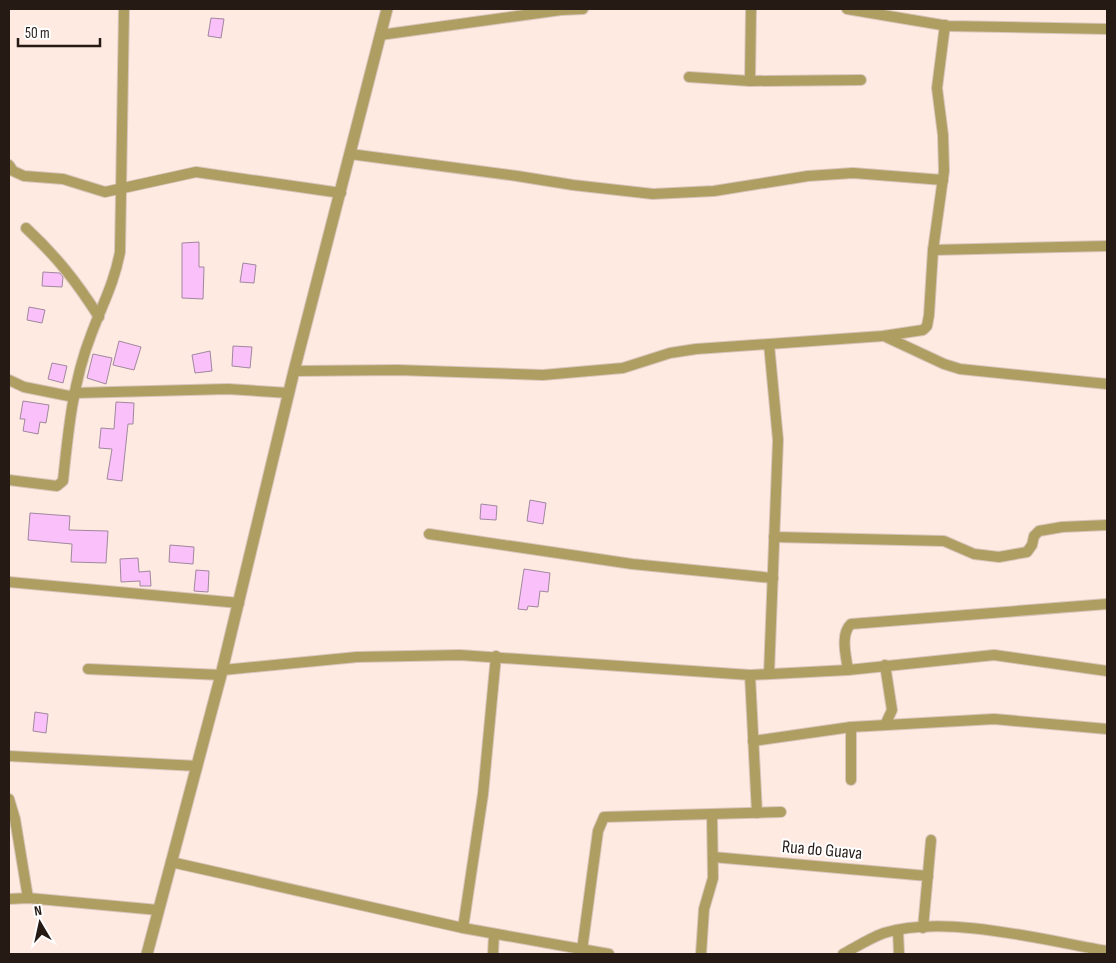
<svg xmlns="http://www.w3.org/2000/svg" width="1116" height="963" font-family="'Sofia Sans Condensed',sans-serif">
  <rect width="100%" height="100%" fill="#ffeae1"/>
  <g fill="#fac0f9" stroke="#9f889e">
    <polygon points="211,18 224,19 221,38 208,36"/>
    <polygon points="199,242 199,267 204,267 203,299 182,298 182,243"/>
    <polygon points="243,263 256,265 254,283 240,282"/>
    <polygon points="43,272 60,273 63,277 62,287 42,286"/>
    <polygon points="29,307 45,310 42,323 27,320"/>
    <polygon points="119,341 141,347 134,370 113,365"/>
    <polygon points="233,346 252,347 250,368 232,366"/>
    <polygon points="210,351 212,371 195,373 192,355"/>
    <polygon points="93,354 112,358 106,384 87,378"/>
    <polygon points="52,363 67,366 63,383 48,379"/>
    <polygon points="23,401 49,405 46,423 40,422 38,434 23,431 25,419 20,419"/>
    <polygon points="116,402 134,403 133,424 128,424 122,481 107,479 112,449 99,448 101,428 114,429"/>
    <polygon points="530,500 546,503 543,524 527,521"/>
    <polygon points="481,504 497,506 496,520 480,519"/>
    <polygon points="30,513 70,516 69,530 108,531 106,563 71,562 72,544 28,540"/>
    <polygon points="170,545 194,547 193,564 169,562"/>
    <polygon points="138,558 139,572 150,571 151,586 140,586 140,581 121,582 120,559"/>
    <polygon points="524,569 550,573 548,592 540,591 538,607 528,606 527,610 518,609"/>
    <polygon points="196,570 209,571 208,592 194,591"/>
    <polygon points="35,712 48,714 46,733 33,731"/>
  </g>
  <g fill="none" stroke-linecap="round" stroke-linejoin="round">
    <g stroke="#d8c5bc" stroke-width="12">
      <g id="minor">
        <polyline points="847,9 948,26 1107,29"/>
        <polyline points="380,35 561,10 583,9"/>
        <polyline points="689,77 750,81 861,80"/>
        <polyline points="750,81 751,9"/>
        <polyline points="350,154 517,176 573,185 653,194 714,191 808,176 853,173 943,180"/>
        <polyline points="9,165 13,171 24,176 63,179 105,192 196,172 341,193"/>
        <path d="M26,228c31,29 50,53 73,89"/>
        <polyline points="933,250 1107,246"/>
        <polyline points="884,336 944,364 960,369 1107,384"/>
        <polyline points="294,371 398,370 543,375 623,368 670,353 696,349 883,336 923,330 927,326 929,315 933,250 944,171 943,135 937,88 945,25"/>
        <polyline points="9,380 24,387 74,397"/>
        <polyline points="74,393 228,389 289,393"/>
        <path d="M9,480l48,6 6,-5c5,-49 10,-100 28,-146 11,-30 23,-51 29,-83l4,-243"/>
        <polyline points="429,534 632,564 773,578"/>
        <polyline points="774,537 944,541 974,554 999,557 1027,552 1032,545 1034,536 1039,531 1062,527 1107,525"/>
        <polyline points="9,582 239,603"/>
        <polyline points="88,669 221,675"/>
        <polyline points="223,670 357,657 460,655 750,675 848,670 994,655 1107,671"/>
        <path d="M848,670c-2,-14 -8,-36 3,-46l256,-20"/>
        <polyline points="769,674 778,440 769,344"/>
        <polyline points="750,675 757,813"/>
        <polyline points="885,725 892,710 885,665"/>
        <polyline points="851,727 851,780"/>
        <polyline points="753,741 851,727 994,719 1107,729"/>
        <polyline points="9,756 197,766"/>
        <polyline points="9,799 15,819 28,898"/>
        <polyline points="713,857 928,876"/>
        <polyline points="171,862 463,928 609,954"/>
        <polyline points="9,899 28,898 158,910"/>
        <polyline points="463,928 483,794 496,656"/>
        <polyline points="923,928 931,840"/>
        <polyline points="898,931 899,954"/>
        <polyline points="582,950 598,831 604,817 781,812"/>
        <polyline points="493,954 494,934"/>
        <polyline points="701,954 704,909 713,878 712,814"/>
        <path d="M843,954c13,-7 27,-16 41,-21 62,-19 159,7 223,18"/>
      </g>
    </g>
    <g stroke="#d8c5bc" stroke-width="13">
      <polyline id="tertiary" points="147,954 221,675 294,371 387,9"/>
    </g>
    <use href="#minor" stroke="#af9e61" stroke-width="10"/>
    <use href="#tertiary" stroke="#af9e61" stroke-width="11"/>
  </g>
  <g text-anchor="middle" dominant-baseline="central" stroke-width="4" stroke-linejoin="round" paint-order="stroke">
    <g font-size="18" fill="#251a14" stroke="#fff">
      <text transform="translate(822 850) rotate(5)">Rua do Guava</text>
    </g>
  </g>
  <rect width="1116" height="963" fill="none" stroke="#251a14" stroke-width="20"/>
  <g transform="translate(40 923) rotate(351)" stroke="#ffffff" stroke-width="4" paint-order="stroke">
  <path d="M0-4L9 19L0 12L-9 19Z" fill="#251a14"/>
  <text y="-8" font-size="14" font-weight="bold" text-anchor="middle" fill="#251a14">N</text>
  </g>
  <path d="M18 38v8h82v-8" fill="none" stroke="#251a14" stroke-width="2.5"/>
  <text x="25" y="38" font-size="15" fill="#251a14" stroke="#ffffff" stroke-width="4" paint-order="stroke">50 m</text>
</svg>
